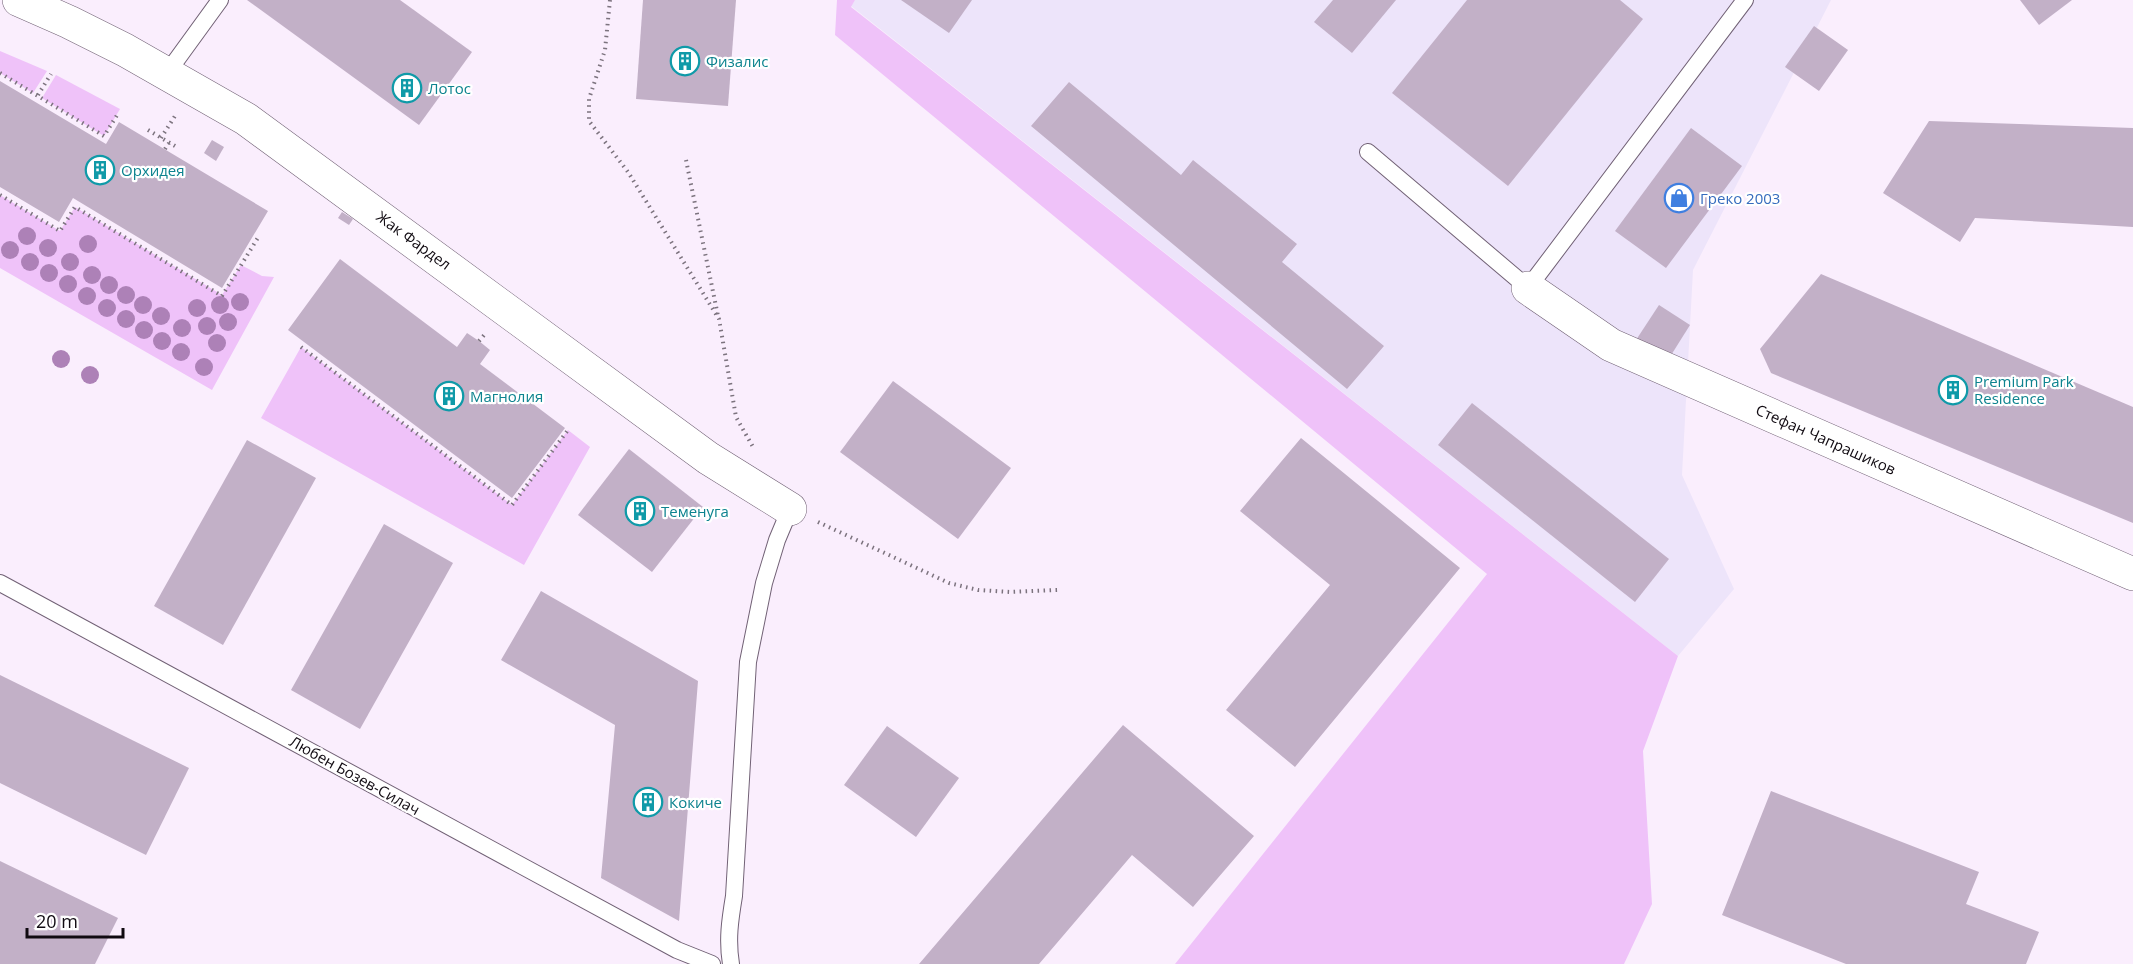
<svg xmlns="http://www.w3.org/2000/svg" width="2133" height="964" font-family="'Open Sans',sans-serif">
  <rect width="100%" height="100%" fill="#faeefd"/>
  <polygon fill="#ede4fa" points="855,0 1831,0 1693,270 1682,475 1734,589 1678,656 851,6"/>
  <g fill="#efc2f9">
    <polygon points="837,0 855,0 851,7 1678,656 1643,751 1652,904 1624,964 1175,964 1487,574 835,35"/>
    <polygon points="0,51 47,71 33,93 0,73"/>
    <polygon points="56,75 120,109 104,136 42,98"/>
    <polygon points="0,195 60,231 75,207 222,295 241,265 262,276 274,277 212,390 0,268"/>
    <polygon points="301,347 512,505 568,430 590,447 524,565 261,418"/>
  </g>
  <g fill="#c2b0c7">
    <polygon points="247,0 400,0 472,52 419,125"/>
    <polygon points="643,0 736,0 728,106 636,99"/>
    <polygon points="901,0 972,0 949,33"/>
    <polygon points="1333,0 1396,0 1352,53 1314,22"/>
    <polygon points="1467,0 1620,0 1643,19 1508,186 1392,93"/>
    <polygon points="2020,0 2072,0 2039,25"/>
    <polygon points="1814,26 1848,50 1819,91 1785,67"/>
    <polygon points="0,81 106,144 119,122 268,211 222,288 73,198 59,222 0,187"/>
    <polygon points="1069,82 1181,175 1193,160 1297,244 1282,262 1384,346 1347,389 1031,126"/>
    <polygon points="1929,121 2133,128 2133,227 1975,218 1960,242 1883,193"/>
    <polygon points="1691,128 1742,166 1666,268 1615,231"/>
    <polygon points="212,140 224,147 216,161 204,153"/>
    <polygon points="342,212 353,219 349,225 338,218"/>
    <polygon points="340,259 457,347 467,333 479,341 490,350 480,364 565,428 512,498 288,330"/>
    <polygon points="1821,274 2133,407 2133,523 1771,373 1760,349"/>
    <polygon points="1659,305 1690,325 1668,360 1636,340"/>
    <polygon points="893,381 1011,468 958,539 840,452"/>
    <polygon points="1472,403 1669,559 1635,602 1438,445"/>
    <polygon points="1301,438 1460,568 1295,767 1226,710 1330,585 1240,511"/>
    <polygon points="247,440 316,478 223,645 154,606"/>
    <polygon points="629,449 703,507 652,572 578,515"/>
    <polygon points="384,524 453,563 360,729 291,690"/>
    <polygon points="541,591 698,681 679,921 601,878 615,725 501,660"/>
    <polygon points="0,675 189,768 146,855 0,783"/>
    <polygon points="1123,725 1254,836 1193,907 1132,855 1039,964 919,964"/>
    <polygon points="887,726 959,778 916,837 844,785"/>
    <polygon points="1771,791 1979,872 1966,904 2039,932 2026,964 1846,964 1722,915"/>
    <polygon points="0,861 118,918 95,964 0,964"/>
  </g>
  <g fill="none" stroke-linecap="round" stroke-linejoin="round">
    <g stroke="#716175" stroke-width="18">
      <g id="service">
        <polyline points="167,73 220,0"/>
        <polyline points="1368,152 1528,288 1745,0"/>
        <polyline points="0,583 677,950 712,964"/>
        <path d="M731,964c-4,-24 -1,-44 3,-68l14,-234 16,-79 13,-43 13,-31"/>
      </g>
    </g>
    <g stroke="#716175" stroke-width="34">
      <g id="minor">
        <polyline points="19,0 69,22 125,50 246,119 708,458 790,509"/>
        <polyline points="1528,288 1611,345 2133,574"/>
      </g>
    </g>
    <g stroke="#7c737e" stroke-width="4" stroke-dasharray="1.5 4.5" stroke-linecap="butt">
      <polyline points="610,0 605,50 589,99 589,121 628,172 719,319 736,417 753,447"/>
      <polyline points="0,73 104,136 119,112"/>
      <polyline points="38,95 51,74"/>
      <polyline points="148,130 175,146"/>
      <polyline points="161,138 175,116"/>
      <polyline points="165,149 169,143"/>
      <polyline points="686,160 718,316"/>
      <polyline points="0,195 60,231 75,207 222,296 259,236"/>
      <polyline points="479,341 485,334"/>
      <polyline points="301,347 512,505 568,430"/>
      <polyline points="818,522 949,583 978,590 1010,592 1058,590"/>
    </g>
    <use href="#service" stroke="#fff" stroke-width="16"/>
    <use href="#minor" stroke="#fff" stroke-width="33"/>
  </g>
  <g fill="#ad81b7">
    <circle cx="27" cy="236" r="9"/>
    <circle cx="88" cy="244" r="9"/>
    <circle cx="48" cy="248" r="9"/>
    <circle cx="10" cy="250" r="9"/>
    <circle cx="30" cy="262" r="9"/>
    <circle cx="70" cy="262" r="9"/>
    <circle cx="49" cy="273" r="9"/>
    <circle cx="92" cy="275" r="9"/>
    <circle cx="68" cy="284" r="9"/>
    <circle cx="109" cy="285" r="9"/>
    <circle cx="126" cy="295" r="9"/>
    <circle cx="87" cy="296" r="9"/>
    <circle cx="240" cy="302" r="9"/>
    <circle cx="143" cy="305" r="9"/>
    <circle cx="220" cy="305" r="9"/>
    <circle cx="107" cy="308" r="9"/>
    <circle cx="197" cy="308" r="9"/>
    <circle cx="161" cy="316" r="9"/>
    <circle cx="126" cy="319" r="9"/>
    <circle cx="228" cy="322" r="9"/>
    <circle cx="207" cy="326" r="9"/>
    <circle cx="182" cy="328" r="9"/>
    <circle cx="144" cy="330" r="9"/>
    <circle cx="162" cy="341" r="9"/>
    <circle cx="217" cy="343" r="9"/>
    <circle cx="181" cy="352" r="9"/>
    <circle cx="61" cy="359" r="9"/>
    <circle cx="204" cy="367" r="9"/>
    <circle cx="90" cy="375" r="9"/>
  </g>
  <defs>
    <g id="building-ring" transform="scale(1.5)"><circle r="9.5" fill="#fff" stroke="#0f9aa8" stroke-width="1.5"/><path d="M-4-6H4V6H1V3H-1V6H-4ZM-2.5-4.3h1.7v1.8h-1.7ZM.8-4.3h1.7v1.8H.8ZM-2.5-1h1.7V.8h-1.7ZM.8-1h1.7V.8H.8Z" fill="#0f9aa8"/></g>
    <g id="shop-ring" transform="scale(1.5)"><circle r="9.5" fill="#fff" stroke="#3f7fe0" stroke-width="1.5"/><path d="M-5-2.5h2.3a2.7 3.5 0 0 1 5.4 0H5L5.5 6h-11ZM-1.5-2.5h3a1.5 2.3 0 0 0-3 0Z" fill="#3f7fe0"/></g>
  </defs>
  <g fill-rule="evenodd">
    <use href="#building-ring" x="685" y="61"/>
    <use href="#building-ring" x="407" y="88"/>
    <use href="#building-ring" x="100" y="170"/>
    <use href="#shop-ring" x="1679" y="198"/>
    <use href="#building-ring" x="1953" y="390"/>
    <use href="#building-ring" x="449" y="396"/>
    <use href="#building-ring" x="640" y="511"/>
    <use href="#building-ring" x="648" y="802"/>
  </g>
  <g text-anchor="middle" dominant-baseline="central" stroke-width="4.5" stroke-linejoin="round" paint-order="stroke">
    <g font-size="15" fill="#0d838f" stroke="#fff" text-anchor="start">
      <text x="706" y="61">Физалис</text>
      <text x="428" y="88">Лотос</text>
      <text x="121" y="170">Орхидея</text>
      <text x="1974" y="381">Premium Park<tspan x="1974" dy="17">Residence</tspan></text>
      <text x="470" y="396">Магнолия</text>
      <text x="661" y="511">Теменуга</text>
      <text x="669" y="802">Кокиче</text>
    </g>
    <g font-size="15" fill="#366cbe" stroke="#fff" text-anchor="start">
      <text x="1700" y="198">Греко 2003</text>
    </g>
    <g font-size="15" fill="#100a11" stroke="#fff">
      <text transform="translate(414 240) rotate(36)">Жак Фардел</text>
      <text transform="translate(1826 439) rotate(24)">Стефан Чапрашиков</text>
      <text transform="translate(355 775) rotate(29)">Любен Бозев-Силач</text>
    </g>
  </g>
  <path d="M27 928v9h96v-9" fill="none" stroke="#100a11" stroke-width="3"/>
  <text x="36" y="928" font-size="18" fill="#100a11" stroke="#ffffff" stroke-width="4.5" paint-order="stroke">20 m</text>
</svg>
